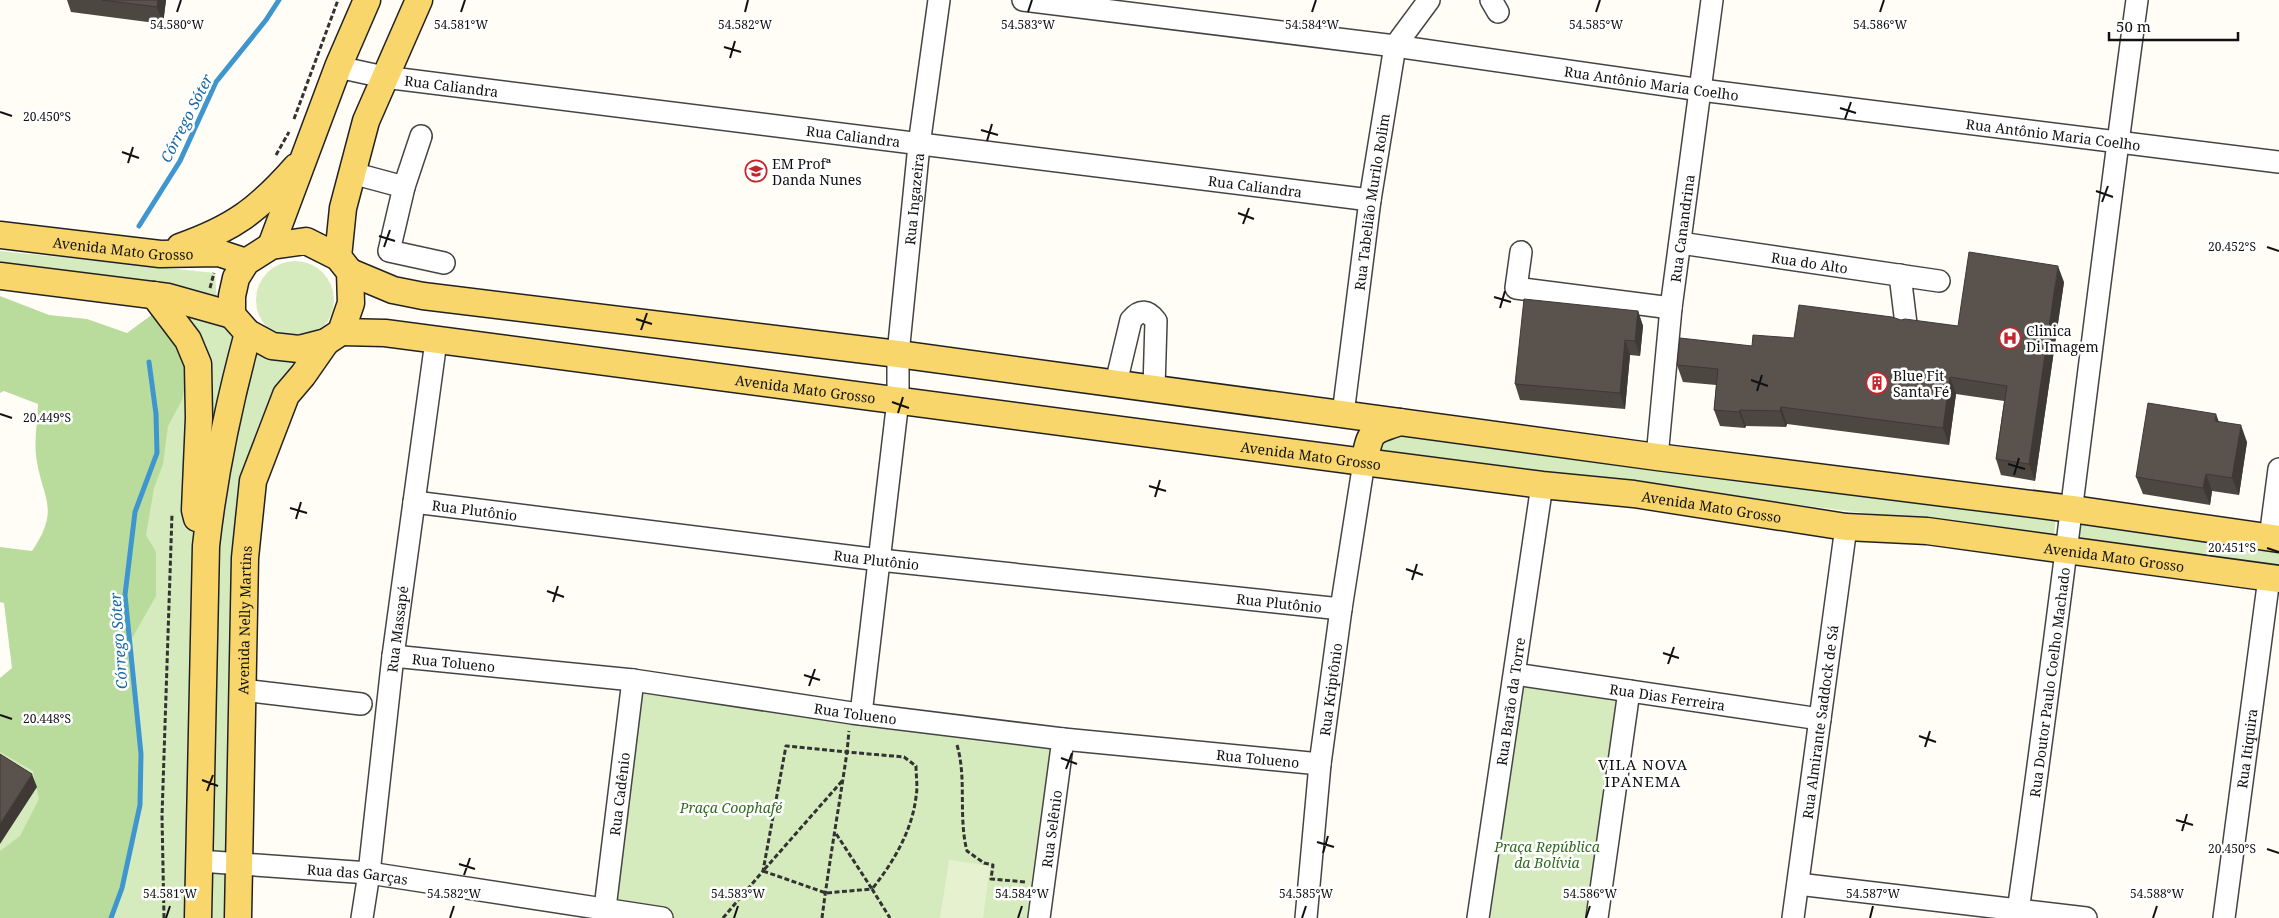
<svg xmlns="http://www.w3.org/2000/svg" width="2279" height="918" font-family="'Noto Serif',serif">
  <rect width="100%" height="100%" fill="#fffdf5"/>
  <g fill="#d5ebbd">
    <polygon points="0,251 215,273 217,302 0,271"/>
    <circle cx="295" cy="300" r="39"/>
    <polygon points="169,298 219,310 241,342 261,354 307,360 279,393 245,479 237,557 234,918 0,918 0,710 132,513 150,454 147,376 181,323 185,304"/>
    <polygon points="1366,423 2056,515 2054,537 1362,450"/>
    <polygon points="2061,515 2279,545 2279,566 2059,538"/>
    <polygon points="1515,674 1629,691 1597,918 1478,918"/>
    <polygon points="633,680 1063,739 1039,918 662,918 605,908"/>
  </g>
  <path fill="#b9dc9c" d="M0,296l49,19 38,4 40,14 34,-25 34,35 -13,57 -14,26 -5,38 -9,24 -8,47 10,17v44l-26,46 11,112 -1,51 -18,83 -11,30h-111v-67l20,-15 19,-37 -6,-28 -33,-19v-74l12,-10 -8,-65 -4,-1v-55l32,4c30,-44 9,-53 4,-96 -2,-17 2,-35 2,-51l-34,-13 -4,2z"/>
  <polygon fill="#e6f2cf" points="949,860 990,866 983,918 940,918"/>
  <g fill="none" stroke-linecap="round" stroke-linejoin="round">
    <g stroke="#3f96cf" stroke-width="5">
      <polyline points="139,226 180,161 216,82 266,20 279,0"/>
      <polyline points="111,918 122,888 140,805 141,754 125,595 135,512 157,453 156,414 149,362"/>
    </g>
    <g stroke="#444" stroke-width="24">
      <g id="minor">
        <path id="s1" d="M1023,0l372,46 306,44 578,72"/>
        <polyline points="1491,0 1498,12"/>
        <path id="s2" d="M338,67l46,10 986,123"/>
        <polyline points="352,173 404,187 389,251 444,263"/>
        <polyline points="404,187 421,136"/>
        <path id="s3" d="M1680,243l259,38"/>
        <polyline points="1521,252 1516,288 1671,308"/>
        <polyline points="1900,275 1906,324"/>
        <path d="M1116,383l15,-63c9,-11 17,-10 25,1l-2,67"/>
        <path id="s4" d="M1343,414l27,-214 25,-154 34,-46"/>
        <path id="s5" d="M1657,457l14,-149 41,-308"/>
        <path id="s6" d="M414,502l466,58 461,49"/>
        <polyline points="2270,538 2279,469"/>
        <path id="s7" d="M393,656l240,24 219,33 211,26 257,25"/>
        <path id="s8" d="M1515,674l305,45"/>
        <polyline points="242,690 361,704"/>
        <path id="s9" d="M861,714l37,-314v-46l21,-209 20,-145"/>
        <path id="s10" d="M199,861l170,12 293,45"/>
        <polyline points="1798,884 2086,918"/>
        <path id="s11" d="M605,908l28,-228"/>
        <path id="s12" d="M362,918l7,-45 24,-217 43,-315"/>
        <path id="s13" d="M1039,918l24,-179"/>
        <path id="s14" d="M1306,918l14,-154 21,-155 23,-147"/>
        <path id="s15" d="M1478,918l64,-433"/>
        <polyline points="1597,918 1629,691"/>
        <path id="s16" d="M1793,918l53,-391"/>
        <path id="s17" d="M2017,918c44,-306 78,-612 120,-918"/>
        <path id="s18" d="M2224,918l45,-340"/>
      </g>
    </g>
    <g stroke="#222" stroke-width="29">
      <g id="major">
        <path id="s19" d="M0,235l160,19 59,-1 27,9"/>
        <polygon points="306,241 338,257 350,272 351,303 341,332 326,342 299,349 272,346 248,333 232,315 232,296 236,278 246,262 271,246"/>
        <polyline points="271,246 338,67 367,0"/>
        <path d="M180,247c54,-19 78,-37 116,-80"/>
        <polyline points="338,257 343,208 366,121 419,0"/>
        <polyline points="350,272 393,290 423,296 898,354 1657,457 2072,509 2279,539"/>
        <polyline points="0,276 168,297 232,315"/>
        <polyline points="154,295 188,340 198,364 199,418 195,510 197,518"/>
        <path id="s20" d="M341,332l44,1 979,129 178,23 92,9 212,33 81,4 352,48"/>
        <path d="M1364,462c7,-31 5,-30 36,-40"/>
        <path d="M198,918l8,-372c8,-72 23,-143 42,-213"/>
        <path id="s21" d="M238,918l7,-360 8,-77 33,-86 17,-20 23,-33"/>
      </g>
    </g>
    <g stroke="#333" stroke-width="3" stroke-dasharray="5 2.5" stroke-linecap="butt">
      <polyline points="294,119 338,0"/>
      <polyline points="276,155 289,132"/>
      <polyline points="210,288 214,273"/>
      <path d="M957,745c10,34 1,71 10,106l17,12 9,2 -2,14 35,3"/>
      <polyline points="842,781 763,871 826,893 872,889 890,918"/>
      <polyline points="164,918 162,816 172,514"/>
      <polyline points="723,918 763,871 786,746 847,752 849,731"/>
      <path d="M822,918c7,-55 17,-111 25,-166l57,5 12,9c0,10 2,21 0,31 -4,34 -23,66 -44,92l-37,-57"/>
    </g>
    <use href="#minor" stroke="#fff" stroke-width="21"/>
    <use href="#major" stroke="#f9d66b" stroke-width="26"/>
  </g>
  <g fill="#4d4742">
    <polygon points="67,0 166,0 163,24 71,12"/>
    <polygon points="2064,282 2035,481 2001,475 1996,459 2004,401 1956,394 1949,445 1787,424 1786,427 1746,426 1745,428 1720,426 1714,410 1716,385 1683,382 1677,365 1752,346 1901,320 1958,326"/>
    <polygon points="1638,311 1643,326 1640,356 1630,355 1625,409 1520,400 1515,384"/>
    <polygon points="2219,422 2247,442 2239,495 2212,491 2210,505 2143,494 2136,477"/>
  </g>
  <g fill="#3f3936">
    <polygon points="158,0 166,0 163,24 157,7"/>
    <polygon points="2058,266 2064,282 2035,481 2029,464"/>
    <polygon points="1638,311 1643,326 1640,356 1635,341"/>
    <polygon points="1625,340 1630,355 1625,409 1620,393"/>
    <polygon points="1950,377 1956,394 1949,445 1943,428"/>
    <polygon points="1781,407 1787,424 1786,427 1780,411"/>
    <polygon points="1740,410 1746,426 1745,428 1739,412"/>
    <polygon points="2216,414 2222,430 2215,421"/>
    <polygon points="2241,425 2247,442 2239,495 2232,478"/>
    <polygon points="2206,474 2212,491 2210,505 2203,488"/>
    <polygon points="32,774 37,787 0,844 0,824"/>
  </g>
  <g fill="#5a524d" stroke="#3f3936">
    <polygon points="102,0 158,0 157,7"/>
    <polygon points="1969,252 2058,266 2029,464 1996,459 2007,386 1950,377 1943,428 1781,407 1780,411 1740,410 1739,412 1714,410 1718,369 1677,365 1680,338 1752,346 1753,335 1794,338 1799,305 1892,317 1901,320 1905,319 1958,326"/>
    <polygon points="1524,299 1638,311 1635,341 1625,340 1620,393 1515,384"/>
    <polygon points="2148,403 2216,414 2215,421 2241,425 2232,478 2206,474 2203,488 2136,477"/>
    <polygon points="0,754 32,774 0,824"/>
  </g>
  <path fill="none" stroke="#111" stroke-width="2" d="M177,12l4,-12M461,12l4,-12M745,12l3,-12M1028,12l4,-12M1312,12l4,-12M1596,12l4,-12M1880,12l4,-12M724,47l17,5M730,58l5,-17M1840,108l16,5M0,112l12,4M1845,119l6,-17M981,130l17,5M987,141l5,-17M122,152l17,6M128,163l5,-16M2096,191l17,6M2102,202l6,-16M1238,213l16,6M1243,224l6,-16M379,236l16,5M384,247l6,-17M2267,247l12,4M1494,297l17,5M1500,308l5,-17M636,319l16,5M641,330l6,-17M1751,380l17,6M1757,391l5,-16M892,402l17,6M898,413l5,-16M0,414l12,4M2008,464l17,5M2014,475l5,-17M1149,486l17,5M1155,497l5,-17M290,508l17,5M296,519l5,-17M2267,548l12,4M1406,569l17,6M1412,580l5,-16M547,591l17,6M553,602l5,-16M1663,653l16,5M1668,664l6,-17M804,675l16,5M809,686l6,-17M0,715l12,4M1919,736l17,6M1925,747l5,-16M1061,758l16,6M1066,769l6,-16M202,780l16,6M207,791l6,-16M2176,820l17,5M2182,831l5,-17M1317,842l17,5M2267,849l12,4M1323,853l5,-17M459,864l16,5M464,875l6,-17M166,918l4,-12M450,918l4,-12M734,918l4,-12M1018,918l4,-12M1302,918l4,-12M1586,918l4,-12M1870,918l3,-12M2153,918l4,-12"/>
  <defs>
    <g id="school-ring" transform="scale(1.125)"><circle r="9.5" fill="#fff" stroke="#c4262e" stroke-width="1.5"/><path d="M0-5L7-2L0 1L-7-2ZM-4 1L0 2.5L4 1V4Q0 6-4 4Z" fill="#c4262e"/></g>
    <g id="hospital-ring" transform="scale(1.125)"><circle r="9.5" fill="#fff" stroke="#c4262e" stroke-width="1.5"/><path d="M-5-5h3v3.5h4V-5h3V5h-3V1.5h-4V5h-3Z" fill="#c4262e"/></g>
    <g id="building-ring" transform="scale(1.125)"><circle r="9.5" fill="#fff" stroke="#c4262e" stroke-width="1.5"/><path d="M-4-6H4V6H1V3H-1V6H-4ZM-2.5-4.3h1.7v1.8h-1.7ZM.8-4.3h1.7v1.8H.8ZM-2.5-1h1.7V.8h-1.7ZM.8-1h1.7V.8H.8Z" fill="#c4262e"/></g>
  </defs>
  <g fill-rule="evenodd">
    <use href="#school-ring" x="756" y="171"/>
    <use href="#hospital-ring" x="2010" y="338"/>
    <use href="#building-ring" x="1877" y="383"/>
  </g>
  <g text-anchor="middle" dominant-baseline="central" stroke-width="5" stroke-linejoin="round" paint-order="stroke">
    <g font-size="14" fill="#111" stroke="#fff">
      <text stroke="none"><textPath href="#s1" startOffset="634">Rua Antônio Maria Coelho</textPath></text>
      <text stroke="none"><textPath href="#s2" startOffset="115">Rua Caliandra</textPath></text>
      <text stroke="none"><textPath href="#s1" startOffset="1039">Rua Antônio Maria Coelho</textPath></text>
      <text stroke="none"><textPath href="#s2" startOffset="520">Rua Caliandra</textPath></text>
      <text stroke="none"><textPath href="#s2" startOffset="925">Rua Caliandra</textPath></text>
      <text stroke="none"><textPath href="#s9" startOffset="518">Rua Ingazeira</textPath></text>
      <text stroke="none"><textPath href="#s4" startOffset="214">Rua Tabelião Murilo Rolim</textPath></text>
      <text stroke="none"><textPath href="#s5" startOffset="230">Rua Canandrina</textPath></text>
      <text stroke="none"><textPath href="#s19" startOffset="124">Avenida Mato Grosso</textPath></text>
      <text stroke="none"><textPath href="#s3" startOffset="131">Rua do Alto</textPath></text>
      <text stroke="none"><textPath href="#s20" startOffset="468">Avenida Mato Grosso</textPath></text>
      <text stroke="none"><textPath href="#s20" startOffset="978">Avenida Mato Grosso</textPath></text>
      <text stroke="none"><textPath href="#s20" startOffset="1382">Avenida Mato Grosso</textPath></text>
      <text stroke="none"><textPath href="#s6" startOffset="61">Rua Plutônio</textPath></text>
      <text stroke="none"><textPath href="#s20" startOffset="1788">Avenida Mato Grosso</textPath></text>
      <text stroke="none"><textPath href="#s6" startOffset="466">Rua Plutônio</textPath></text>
      <text stroke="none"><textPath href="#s6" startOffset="871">Rua Plutônio</textPath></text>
      <text stroke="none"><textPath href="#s21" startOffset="298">Avenida Nelly Martins</textPath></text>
      <text stroke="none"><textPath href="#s12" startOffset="291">Rua Massapé</textPath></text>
      <text stroke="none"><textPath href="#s7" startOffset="61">Rua Tolueno</textPath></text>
      <text stroke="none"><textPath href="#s17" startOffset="238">Rua Doutor Paulo Coelho Machado</textPath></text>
      <text stroke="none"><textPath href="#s14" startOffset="230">Rua Kriptônio</textPath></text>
      <text stroke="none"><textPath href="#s8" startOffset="154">Rua Dias Ferreira</textPath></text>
      <text stroke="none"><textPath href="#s15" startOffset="219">Rua Barão da Torre</textPath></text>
      <text stroke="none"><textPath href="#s7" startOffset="466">Rua Tolueno</textPath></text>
      <text stroke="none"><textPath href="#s16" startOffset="198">Rua Almirante Saddock de Sá</textPath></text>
      <text stroke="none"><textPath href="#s18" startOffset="171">Rua Itiquira</textPath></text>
      <text stroke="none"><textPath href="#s7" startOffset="871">Rua Tolueno</textPath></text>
      <text stroke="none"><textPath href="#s11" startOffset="115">Rua Cadênio</textPath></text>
      <text stroke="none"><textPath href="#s13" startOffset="90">Rua Selênio</textPath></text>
      <text stroke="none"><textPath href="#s10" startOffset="159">Rua das Garças</textPath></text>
    </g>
    <g font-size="14" fill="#111" stroke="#fff" text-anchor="start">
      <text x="772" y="163">EM Profª<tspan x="772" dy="16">Danda Nunes</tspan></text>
      <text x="2026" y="330">Clinica<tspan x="2026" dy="16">Di Imagem</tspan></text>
      <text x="1893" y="375">Blue Fit<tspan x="1893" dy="16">Santa Fé</tspan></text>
    </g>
    <g font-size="14" font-style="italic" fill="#2f6b1f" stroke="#fff">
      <text x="731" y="807">Praça Coophafé</text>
      <text x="1547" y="846">Praça República<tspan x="1547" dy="16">da Bolívia</tspan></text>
    </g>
    <g font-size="15" font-style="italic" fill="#1768a6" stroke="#fff">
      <text transform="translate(186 118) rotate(-63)">Córrego Sóter</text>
      <text transform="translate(118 641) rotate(-94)">Córrego Sóter</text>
    </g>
    <g font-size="15" letter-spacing="1" fill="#111" stroke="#fff">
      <text x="1643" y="764">VILA NOVA<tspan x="1643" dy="17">IPANEMA</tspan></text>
    </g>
  </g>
  <g font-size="12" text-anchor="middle" fill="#111" stroke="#fff" stroke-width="5" stroke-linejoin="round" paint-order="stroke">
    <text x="177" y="29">54.580°W</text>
    <text x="461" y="29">54.581°W</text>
    <text x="745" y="29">54.582°W</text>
    <text x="1028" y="29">54.583°W</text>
    <text x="1312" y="29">54.584°W</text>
    <text x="1596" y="29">54.585°W</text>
    <text x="1880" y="29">54.586°W</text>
    <text x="47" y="121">20.450°S</text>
    <text x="2232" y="251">20.452°S</text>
    <text x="47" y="422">20.449°S</text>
    <text x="2232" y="552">20.451°S</text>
    <text x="47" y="723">20.448°S</text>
    <text x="2232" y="853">20.450°S</text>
    <text x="170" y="898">54.581°W</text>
    <text x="454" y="898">54.582°W</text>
    <text x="738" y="898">54.583°W</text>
    <text x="1022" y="898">54.584°W</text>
    <text x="1306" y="898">54.585°W</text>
    <text x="1590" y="898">54.586°W</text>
    <text x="1873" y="898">54.587°W</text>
    <text x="2157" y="898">54.588°W</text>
  </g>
  <path d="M2109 32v8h129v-8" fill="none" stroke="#111111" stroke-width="2.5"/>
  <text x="2116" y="32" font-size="15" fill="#111111" stroke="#ffffff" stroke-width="4" paint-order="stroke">50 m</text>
</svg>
